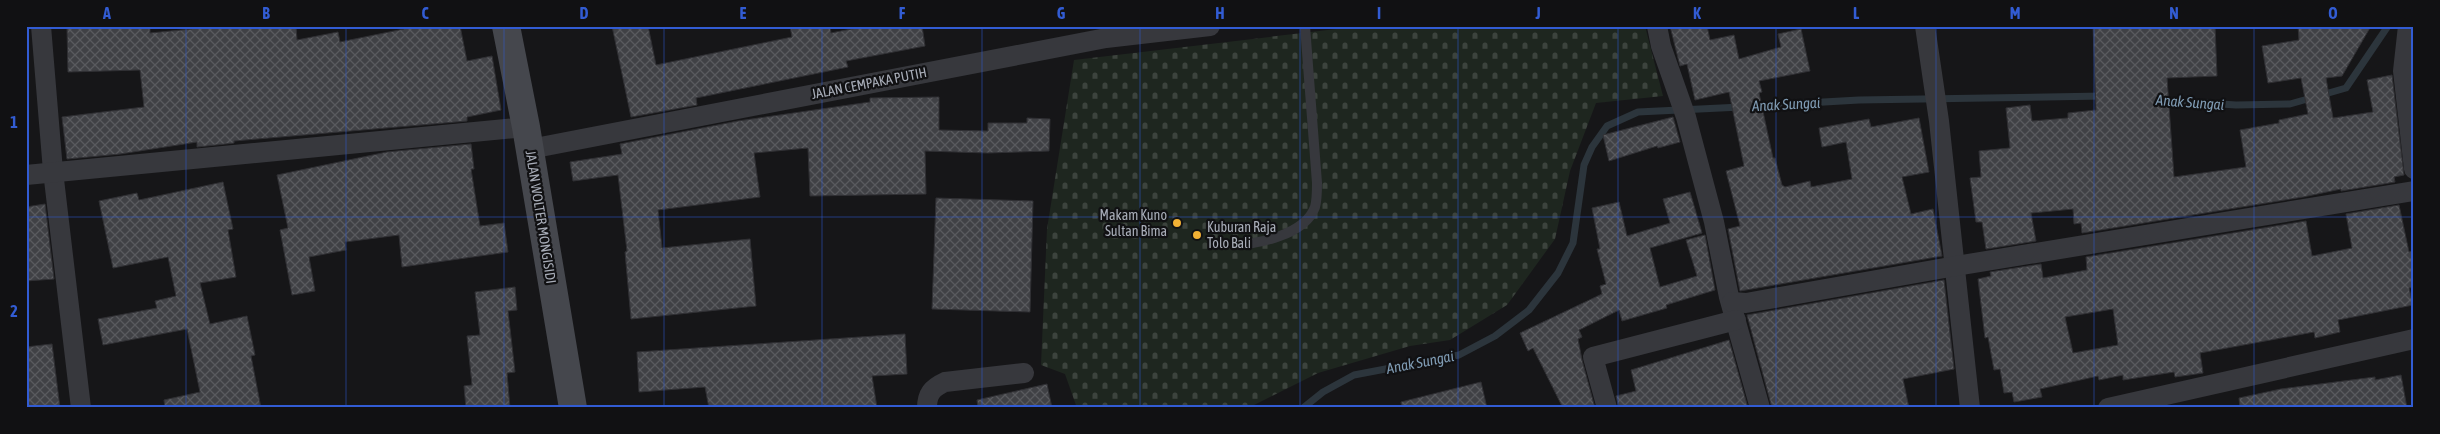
<svg xmlns="http://www.w3.org/2000/svg" width="2440" height="434" font-family="'Asap Condensed',sans-serif">
  <defs>
    <pattern id="cemetery-stones" width="16" height="16" patternUnits="userSpaceOnUse" patternTransform="scale(1.25)"><rect width="16" height="16" fill="#1e261f"/><path d="M2 7V4a2 2 0 0 1 4 0v3zM10 15v-3a2 2 0 0 1 4 0v3z" fill="#3c433d"/></pattern>
    <pattern id="building-cross-hatch" width="8" height="8" patternUnits="userSpaceOnUse" patternTransform="scale(1.25)"><rect width="8" height="8" fill="#404145"/><path d="M0 0l8 8M0 8l8-8" fill="none" stroke="#595a5e"/></pattern>
  </defs>
  <rect width="100%" height="100%" fill="#161618"/>
  <polygon fill="url(#cemetery-stones)" points="1362,26 1645,26 1663,96 1596,103 1570,171 1555,239 1507,305 1450,340 1410,346 1318,373 1248,408 1077,408 1065,374 1041,365 1047,229 1074,60"/>
  <g fill="none" stroke-linecap="round" stroke-linejoin="round">
    <g stroke="#2c353c" stroke-width="7">
      <polyline points="2161,100 2236,105 2290,104 2346,88 2388,26"/>
      <polyline points="1754,106 1859,100 2103,96"/>
      <polyline points="1303,408 1323,392 1354,375 1459,355 1495,336 1529,310 1558,273 1573,243 1584,165 1592,147 1607,126 1638,112 1741,107"/>
    </g>
  </g>
  <g fill="url(#building-cross-hatch)" stroke="#303034" fill-rule="evenodd">
    <polygon points="76,26 150,26 150,33 192,29 192,26 296,26 297,40 338,32 340,42 404,29 404,26 460,26 467,61 492,56 501,110 467,117 467,121 234,141 234,143 197,147 197,142 120,154 67,159 62,117 144,107 140,70 68,72 67,28"/>
    <polygon points="612,26 648,26 656,65 792,37 790,26 830,26 831,33 867,26 922,26 925,46 846,61 848,67 696,98 697,105 631,117"/>
    <polygon points="1670,26 1707,26 1710,40 1734,35 1739,59 1781,47 1778,34 1801,29 1810,71 1759,81 1762,92 1759,93 1773,158 1775,158 1782,185 1785,187 1810,181 1811,187 1852,179 1846,142 1822,147 1819,128 1869,119 1871,127 1919,118 1929,172 1902,177 1911,214 1933,209 1942,256 1740,291 1728,229 1740,226 1726,171 1744,166 1729,92 1695,100 1687,64 1680,66"/>
    <polygon points="2093,26 2215,26 2217,76 2167,78 2174,177 2246,167 2240,130 2279,123 2279,120 2308,114 2301,78 2268,83 2262,46 2299,40 2298,26 2371,26 2342,76 2326,78 2333,118 2373,112 2367,80 2392,75 2404,175 2394,177 2395,182 2341,191 2341,189 2303,197 2082,233 2081,223 2074,224 2073,209 2031,213 2036,241 1986,249 1982,222 1976,222 1970,178 1981,177 1979,151 2010,148 2006,108 2030,105 2032,121 2068,118 2068,113 2096,110"/>
    <polygon points="939,97 939,130 988,131 988,123 1027,123 1027,118 1050,119 1049,151 988,153 925,151 926,194 810,196 808,148 754,153 760,197 658,210 662,248 750,239 756,306 631,319 625,252 627,251 618,175 573,181 570,162 622,154 620,144 738,121 870,102 870,98"/>
    <polygon points="1673,117 1680,142 1658,148 1657,146 1609,161 1603,135"/>
    <polygon points="471,144 474,169 471,169 480,226 504,223 508,252 402,267 399,235 345,242 346,250 309,257 315,291 292,295 280,230 288,228 277,175 387,152"/>
    <polygon points="223,182 233,229 228,230 236,277 200,283 210,324 247,316 255,355 251,356 261,408 165,408 164,400 200,392 187,329 103,345 98,319 157,308 155,301 176,296 168,257 113,268 99,201 137,193 139,200"/>
    <polygon points="1690,192 1702,233 1650,248 1660,287 1697,276 1686,240 1705,235 1715,290 1666,305 1667,308 1622,321 1619,310 1579,330 1582,337 1578,339 1582,360 1595,408 1563,408 1533,348 1528,351 1520,333 1602,294 1600,286 1606,284 1597,249 1600,249 1592,208 1619,202 1627,236 1670,223 1663,199"/>
    <polygon points="936,198 1033,201 1030,312 932,309"/>
    <polygon points="45,204 54,279 26,281 26,207"/>
    <path d="M2399,205l10,47 3,-1 2,10v26l-5,1 4,17 -75,15 2,12 -25,6 -1,-6 -114,21 3,20 -28,4 -1,-5 -51,8v-5l-24,5 -1,-4 -58,13 2,8 -28,5 -2,-10 -8,1 -4,-24 -6,1 -6,-33 -3,1 -7,-59 13,-3 -1,-4 51,-8 2,14 44,-8 -1,-13 220,-36 6,35 40,-8 -6,-34zM2113,309l5,36 -45,8 -8,-36z"/>
    <polygon points="1944,280 1954,369 1903,379 1909,408 1772,408 1747,315"/>
    <polygon points="515,287 517,310 508,311 515,372 507,373 510,408 466,408 464,386 472,385 467,336 480,335 475,292"/>
    <polygon points="905,334 907,374 872,376 877,408 709,408 705,387 639,392 637,352"/>
    <polygon points="1729,340 1748,408 1619,408 1616,396 1636,391 1631,370"/>
    <polygon points="52,344 60,408 26,408 26,347"/>
    <polygon points="2401,375 2407,408 2240,408 2239,398 2281,389 2375,377 2375,380"/>
    <polygon points="1481,382 1487,408 1402,408 1401,402"/>
    <polygon points="1047,384 1052,408 978,408 977,400"/>
  </g>
  <g fill="none" stroke-linecap="round" stroke-linejoin="round">
    <path stroke="#37383d" stroke-width="10" d="M1233,245c25,-1 72,-10 82,-38 2,-7 2,-17 2,-24l-12,-157"/>
    <g stroke="#37383d" stroke-width="20">
      <polyline points="41,26 53,171 81,408"/>
      <polyline points="1657,26 1661,46 1686,117 1714,222 1729,297 1760,408"/>
      <polyline points="1925,26 1939,121 1970,408"/>
      <polyline points="2408,26 2403,71 2414,169"/>
      <polyline points="530,149 1106,38 1210,26"/>
      <polyline points="26,175 526,127"/>
      <polyline points="1732,302 1746,303 1956,266 2414,191"/>
      <path d="M927,408c0,-14 5,-20 18,-26l79,-9"/>
      <polyline points="1607,408 1593,357 1736,320"/>
      <polyline points="2108,408 2414,339"/>
    </g>
    <polyline stroke="#45474d" stroke-width="28" points="506,26 526,127 573,408"/>
  </g>
  <path fill="none" stroke="#325cd3" stroke-width="1" stroke-opacity="0.55" d="M186,26v382M346,26v382M504,26v382M664,26v382M822,26v382M982,26v382M1140,26v382M1300,26v382M1458,26v382M1618,26v382M1776,26v382M1936,26v382M2094,26v382M2254,26v382M26,217h2388"/>
  <g fill="#f2b134" stroke="#111113" stroke-width="2">
    <circle cx="1177" cy="223" r="5"/>
    <circle cx="1197" cy="235" r="5"/>
  </g>
  <g text-anchor="middle" dominant-baseline="central" stroke-width="4.5" stroke-linejoin="round" paint-order="stroke">
    <g font-size="14" fill="#a8adb8" stroke="#111113">
      <text transform="translate(869 83) rotate(-11)">JALAN CEMPAKA PUTIH</text>
      <text transform="translate(541 217) rotate(81)">JALAN WOLTER MONGISIDI</text>
    </g>
    <g font-size="14" fill="#a8adb8" stroke="#111113" text-anchor="end">
      <text x="1167" y="215">Makam Kuno<tspan x="1167" dy="16">Sultan Bima</tspan></text>
      <text x="1207" y="227" text-anchor="start">Kuburan Raja<tspan x="1207" dy="16">Tolo Bali</tspan></text>
    </g>
    <g font-size="15" font-style="italic" fill="#7f9bb3" stroke="#111113">
      <text transform="translate(2190 102) rotate(4)">Anak Sungai</text>
      <text transform="translate(1786 104) rotate(-3)">Anak Sungai</text>
      <text transform="translate(1420 362) rotate(-11)">Anak Sungai</text>
    </g>
  </g>
  <rect width="2440" height="434" fill="none" stroke="#111113" stroke-width="55"/>
  <rect x="28" y="28" width="2384" height="378" fill="none" stroke="#325cd3" stroke-width="2"/>
  <g font-size="16" text-anchor="middle" font-weight="bold" fill="#325cd3">
    <text x="107" y="19">A</text>
    <text x="266" y="19">B</text>
    <text x="425" y="19">C</text>
    <text x="584" y="19">D</text>
    <text x="743" y="19">E</text>
    <text x="902" y="19">F</text>
    <text x="1061" y="19">G</text>
    <text x="1220" y="19">H</text>
    <text x="1379" y="19">I</text>
    <text x="1538" y="19">J</text>
    <text x="1697" y="19">K</text>
    <text x="1856" y="19">L</text>
    <text x="2015" y="19">M</text>
    <text x="2174" y="19">N</text>
    <text x="2333" y="19">O</text>
    <text x="14" y="128">1</text>
    <text x="14" y="317">2</text>
  </g>
</svg>
